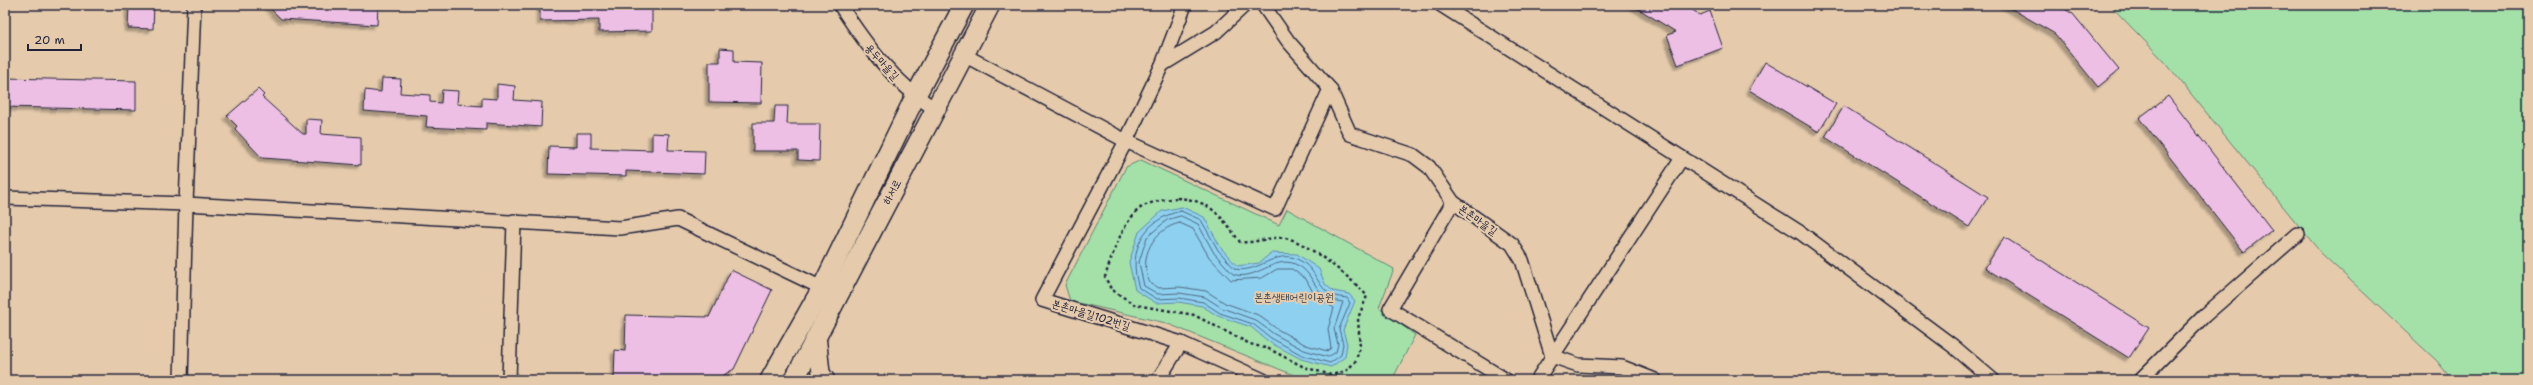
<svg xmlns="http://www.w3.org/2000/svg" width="2533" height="385" font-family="'Shantell Sans','Poor Story',sans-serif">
  <defs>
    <filter id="shadow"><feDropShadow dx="-3.5" dy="3.5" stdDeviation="1" flood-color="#0004"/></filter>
  </defs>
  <rect width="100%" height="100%" fill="#e5cbac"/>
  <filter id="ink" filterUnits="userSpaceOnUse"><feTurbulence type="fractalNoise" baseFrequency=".025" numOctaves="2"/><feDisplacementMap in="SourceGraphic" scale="8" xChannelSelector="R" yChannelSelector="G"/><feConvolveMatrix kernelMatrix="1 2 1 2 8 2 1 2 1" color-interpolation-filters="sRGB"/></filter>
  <g filter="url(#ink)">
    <g fill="#a3e1a9" stroke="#628272">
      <polygon points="2110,5 2528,5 2528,380 2452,380 2437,361 2321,253 2165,62"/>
      <polygon points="1141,160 1279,225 1287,209 1394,269 1379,308 1415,335 1392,380 1306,380 1166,323 1070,301 1065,285 1126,167"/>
    </g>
    <polygon fill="#8ed0ef" stroke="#638aa7" points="1182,207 1204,217 1221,248 1237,266 1259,263 1271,253 1297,254 1319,269 1325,284 1333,291 1349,294 1355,301 1343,330 1347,344 1345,357 1331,367 1301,359 1269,342 1251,327 1218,316 1202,306 1178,302 1156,303 1135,290 1129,262 1139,232 1162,211"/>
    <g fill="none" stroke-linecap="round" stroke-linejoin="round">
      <g stroke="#4d6883" stroke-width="1">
        <path d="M1181,211l20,9 17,30 17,19c23,5 40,-20 62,-10 20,9 18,25 33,35 4,3 12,3 17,4l3,5 -11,26 4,15 -2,11 -11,8 -28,-8 -31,-17 -18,-14 -33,-11 -17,-11 -24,-4 -22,1 -18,-11c-12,-37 4,-69 42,-77z"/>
        <path d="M1181,216l17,8 16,29 19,21c22,8 41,-19 62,-10 17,6 18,25 33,35 4,2 10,2 15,3l-9,27 4,15 -2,8 -8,5 -24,-7 -30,-16 -19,-14 -33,-12 -17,-11 -26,-4 -21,1 -14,-8 -5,-24 8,-25 20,-17z"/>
        <path d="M1180,223l13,6 16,28 22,23 31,-2 15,-9h15l14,10 9,17 19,12 -6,21 3,19 -4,3 -21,-6 -29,-16 -19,-14 -33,-12 -19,-12 -26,-4 -21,1 -9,-5c-13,-25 4,-55 30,-60z"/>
      </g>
    </g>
    <g fill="#edbfe4" stroke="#22223b" filter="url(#shadow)">
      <polygon points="129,5 154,5 153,29 128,28"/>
      <polygon points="267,5 378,5 377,25 281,19"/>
      <polygon points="540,5 652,7 652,31 599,32 599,20 540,21"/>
      <polygon points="1632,5 1685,5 1700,15 1710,11 1723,48 1678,65 1667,35 1676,32"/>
      <polygon points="2005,5 2058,5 2073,14 2119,70 2098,87 2055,34"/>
      <polygon points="720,48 734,49 734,62 762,63 761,103 709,102 709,62 720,62"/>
      <polygon points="1765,62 1836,104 1819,132 1749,90"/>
      <polygon points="5,78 136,81 136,110 5,107"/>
      <polygon points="382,78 401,79 400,93 430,95 430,102 441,103 442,90 458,91 457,104 482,106 482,98 497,99 497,84 515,86 514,100 542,102 541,127 486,123 486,130 426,127 427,116 364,111 365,90 381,92"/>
      <polygon points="258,89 264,95 262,97 303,134 306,134 306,119 322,120 321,134 361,137 361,165 262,158 235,129 237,126 227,116"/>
      <polygon points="2168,96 2272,230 2244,252 2139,118"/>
      <polygon points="775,106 788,106 787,124 820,124 819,161 798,160 798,151 753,151 753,123 774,123"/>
      <polygon points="1844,106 1988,197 1969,227 1825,137"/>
      <polygon points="576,133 591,133 591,148 652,150 652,133 669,134 668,150 705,151 704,174 626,171 626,176 548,174 549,146 576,147"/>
      <polygon points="2004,237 2149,328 2129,358 1985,268"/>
      <polygon points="731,270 772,290 734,369 715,380 614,380 615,350 625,351 626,315 709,317"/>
    </g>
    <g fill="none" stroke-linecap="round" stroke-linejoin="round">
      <g stroke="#22223b" stroke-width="16">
        <g id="minor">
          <path d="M840,5c26,40 54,78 95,104"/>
          <polyline points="1185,5 1162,65 1126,141 1042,300 1181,343 1263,380"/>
          <polyline points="1263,5 1288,41 1330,89 1350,134 1413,155 1429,167 1453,202 1512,244 1522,260 1552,356"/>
          <polyline points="1441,5 1801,233 1953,346 1993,380"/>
          <polyline points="964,55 1126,141 1275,209 1330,89"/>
          <polyline points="1162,65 1216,32 1245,5"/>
          <polyline points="5,198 186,204 194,5"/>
          <polyline points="1453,202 1390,309 1506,380"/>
          <polyline points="1552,356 1578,365 1622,367 1655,380"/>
          <polyline points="181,380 186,204 620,228 678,219 822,288"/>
          <polyline points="509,380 514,221"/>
          <polyline points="1158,380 1181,343"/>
          <polyline points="1537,380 1682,158"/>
          <polyline points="2140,380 2204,316 2298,234"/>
        </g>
      </g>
      <g stroke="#22223b" stroke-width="20">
        <polyline id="tertiary" points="817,335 821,373 826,380"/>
      </g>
      <g stroke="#22223b" stroke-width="22">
        <g id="secondary">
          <polyline points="770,380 822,288 915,97 964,5"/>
          <polyline points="794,380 990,5"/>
        </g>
      </g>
      <path stroke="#22223b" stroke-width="2.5" stroke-dasharray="3 3" stroke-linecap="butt" d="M1177,198c35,2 44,19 63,44 15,2 30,-6 45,-4 20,2 70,43 82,58l-9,22 2,30 -5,14 -9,9 -15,4 -27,-8 -35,-18 -19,-5 -56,-29 -59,-10 -24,-16 -6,-12c7,-21 16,-51 33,-67 10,-9 27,-10 39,-12z"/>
      <use href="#minor" stroke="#e5cbac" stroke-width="13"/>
      <use href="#tertiary" stroke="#e5cbac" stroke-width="17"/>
      <use href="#secondary" stroke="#e5cbac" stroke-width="19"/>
    </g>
  </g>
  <g text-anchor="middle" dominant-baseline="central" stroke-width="4" stroke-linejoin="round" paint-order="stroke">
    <g font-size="11" fill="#22223b" stroke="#e5cbac">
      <text transform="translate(882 62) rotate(48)">용두마을길</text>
      <text transform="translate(892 192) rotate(-62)">하서로</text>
      <text transform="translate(1478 220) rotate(35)">본촌마을길</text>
      <text transform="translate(1091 315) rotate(17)">본촌마을길102번길</text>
    </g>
    <g font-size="11" fill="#353f4c" stroke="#e5cbac">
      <text x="1294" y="297">본촌생태어린이공원</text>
    </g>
  </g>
  <rect width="2533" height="385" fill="none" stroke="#e5cbac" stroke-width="20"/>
  <rect x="10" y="10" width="2513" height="365" fill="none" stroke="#22223b" stroke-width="1.5" filter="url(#ink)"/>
  <path d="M28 44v6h53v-6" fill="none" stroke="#22223b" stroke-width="2"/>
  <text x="34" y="44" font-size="12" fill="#22223b" stroke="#e5cbac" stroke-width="3" paint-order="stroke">20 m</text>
</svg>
